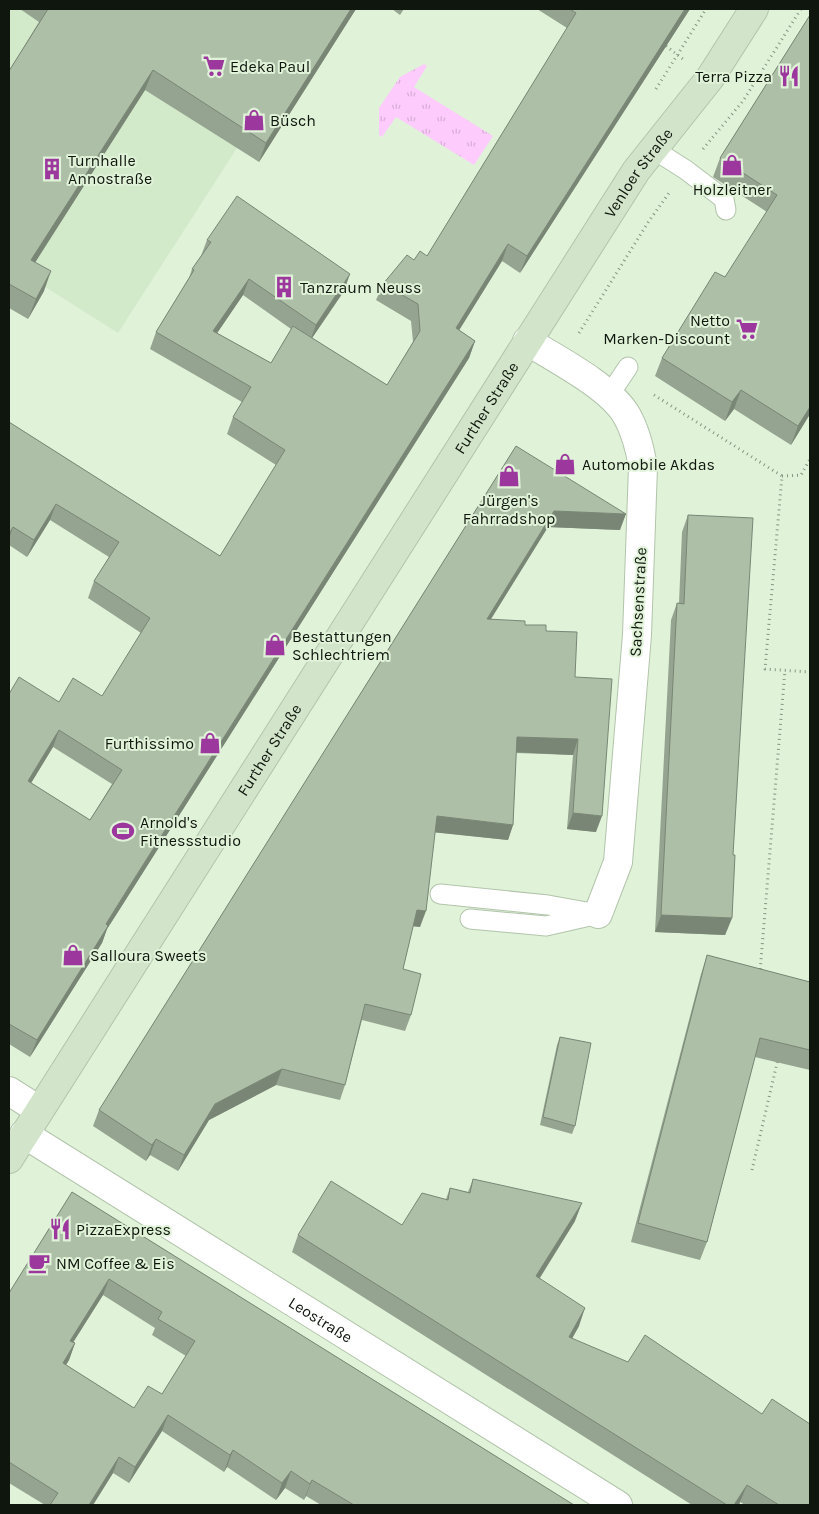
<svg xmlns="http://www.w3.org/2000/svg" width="819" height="1514" font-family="Karla,sans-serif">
  <defs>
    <pattern id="grass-tufts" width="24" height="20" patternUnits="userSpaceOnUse" patternTransform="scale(1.25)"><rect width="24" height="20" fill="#fdcbfc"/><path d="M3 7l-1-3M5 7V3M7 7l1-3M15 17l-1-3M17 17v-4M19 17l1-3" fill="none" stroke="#d8aed7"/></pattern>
  </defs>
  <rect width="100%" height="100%" fill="#e0f3d9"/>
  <polygon fill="#d2eaca" points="9,9 20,9 237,148 118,333 9,264"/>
  <polygon fill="url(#grass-tufts)" points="424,64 427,66 414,87 493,136 474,165 396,117 382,137 379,135 379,108 400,77"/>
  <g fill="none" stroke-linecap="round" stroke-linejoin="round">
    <g stroke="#b2c4ab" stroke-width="21">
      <g id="service">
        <polyline points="653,149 686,170 724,199 726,210"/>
        <polyline points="610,394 628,367"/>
        <polyline points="440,894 548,905 598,914"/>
        <polyline points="470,919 546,926 590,916"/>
      </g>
    </g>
    <g stroke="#b2c4ab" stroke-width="30">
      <g id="minor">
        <path d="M527,341c29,18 84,46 100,75 9,16 13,33 16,51l-6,168 -19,227 -20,52"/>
        <polyline points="9,1091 39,1110"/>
        <path id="s1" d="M24,1134l594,371"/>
      </g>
    </g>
    <g stroke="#b2c4ab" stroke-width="30">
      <g id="secondary">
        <path id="s2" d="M9,1159l627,-988 74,-93 44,-69"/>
      </g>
    </g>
    <g stroke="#869482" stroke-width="3" stroke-dasharray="1 4" stroke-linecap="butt">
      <polyline points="666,46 683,59"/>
      <polyline points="656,89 706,9"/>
      <polyline points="703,149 743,101 801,9"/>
      <polyline points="579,333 649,221 669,193"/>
      <polyline points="654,395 782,476 765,669 810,672"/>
      <polyline points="782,476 801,475 810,459"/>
      <polyline points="762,972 760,972 785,670"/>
      <polyline points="752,1170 778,1059"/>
    </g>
    <use href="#service" stroke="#fff" stroke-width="19"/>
    <use href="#minor" stroke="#fff" stroke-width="28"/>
    <use href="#secondary" stroke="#d2e5ca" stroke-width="28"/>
  </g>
  <g fill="#95a490" fill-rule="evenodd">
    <polygon points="20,9 356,9 259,162 145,90 35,262 44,291 28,319 9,308 9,71 39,22"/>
    <polygon points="392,9 404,9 400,15"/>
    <path d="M537,9h153l-170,264 -18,-12 -43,69 16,11 -6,17 -346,546 -16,25 -5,14 -72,114 -21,-13v-350l50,8 43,-6 39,-63 -53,-35 6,-17 15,-24 -59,-37 -23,37 -18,-12v-123l211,134 56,-91 -49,-31 6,-17 9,-15 -92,-53 6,-17 33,-54 3,-9 9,-13 6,-16 137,51 -32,47 75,47 26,-43 -2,-21 -35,-21 7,-16 31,-24 13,-4 140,-228zM243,295l48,34 -20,34 -54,-30zM53,747l59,37 -22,36 -59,-37z"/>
    <polygon points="810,15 810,414 791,445 734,409 725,421 655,376 662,358 725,277 767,212 713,177 720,158"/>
    <polygon points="516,446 620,530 548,527 491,619 525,625 546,631 575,677 596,832 567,829 573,755 516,753 513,825 508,840 435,832 420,927 413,926 403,969 411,1015 405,1031 362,1020 345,1085 340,1100 276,1085 209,1120 178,1171 150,1155 146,1161 93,1126 99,1110"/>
    <polygon points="688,515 733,855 732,918 725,935 655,932 671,620 677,603 679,603 682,532"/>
    <polygon points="707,955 810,982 810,1070 755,1057 707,1242 700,1260 631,1242 701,974"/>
    <polygon points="560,1037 575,1126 572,1134 540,1125 557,1045"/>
    <polygon points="473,1179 575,1221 540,1278 579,1326 572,1338 810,1505 745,1505 740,1502 739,1505 692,1505 292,1252 298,1235 402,1225 446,1199 450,1188 468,1192"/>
    <path d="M72,1192l502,313h-253l-15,-9 -2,4 -19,-12 -9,12 -49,-33 -3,5 -62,-41 -33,52 -16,-10 -20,32h-48l-36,-22v-190zM103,1295l52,33 -3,7 34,21 -24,38 -28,14 -68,-43 3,-5 6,-17 -2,-1z"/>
  </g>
  <g fill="#798675">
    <polygon points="351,9 356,9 259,162 266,143"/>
    <polygon points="685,9 690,9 520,273 527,256"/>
    <polygon points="153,70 145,90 24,280 31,260"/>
    <polygon points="508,244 502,261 450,345 456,328"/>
    <polygon points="51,271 44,291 28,319 36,299"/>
    <polygon points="350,274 344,291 310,341 316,325"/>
    <polygon points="249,279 243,295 207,348 213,331"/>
    <polygon points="475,341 469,358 123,904 107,929 102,943 30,1057 37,1040 106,924"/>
    <polygon points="741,390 734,409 725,421 732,402"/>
    <polygon points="810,407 810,414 791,445 798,426"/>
    <polygon points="56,504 50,520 27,557 34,540"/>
    <polygon points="554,511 626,514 620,530 548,527 481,635 487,619"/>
    <polygon points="13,527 9,539 9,534"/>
    <polygon points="59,730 53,747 22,798 28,781"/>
    <polygon points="517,737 578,739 573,755 511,752"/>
    <polygon points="573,813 602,816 596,832 567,829"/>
    <polygon points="437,816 513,825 508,840 431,832"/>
    <polygon points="417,910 426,911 420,927 411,926"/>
    <polygon points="661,915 732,918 725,935 655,932"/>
    <polygon points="282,1069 276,1085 209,1120 178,1171 184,1155 215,1104"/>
    <polygon points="156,1139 150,1155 146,1161 152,1145"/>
    <polygon points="582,1203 575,1221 530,1293 536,1276"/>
    <polygon points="109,1279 103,1295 64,1357 70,1341"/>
    <polygon points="585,1308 579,1326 563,1355 569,1337"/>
    <polygon points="75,1343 69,1360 57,1379 63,1363"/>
    <polygon points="168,1415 162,1431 129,1483 135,1467"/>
    <polygon points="233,1450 227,1467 224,1472 230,1455"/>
    <polygon points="119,1457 113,1473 93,1505 89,1505"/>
    <polygon points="291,1471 285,1488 276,1500 282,1483"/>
    <polygon points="312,1480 306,1496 304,1500 310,1484"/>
    <polygon points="747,1485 740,1502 739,1505 734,1505"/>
  </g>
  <g fill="#adbfa7" stroke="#798675" fill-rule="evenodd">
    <polygon points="48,9 351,9 266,143 153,70 31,260 51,271 36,299 9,284 9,71"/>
    <path d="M570,9h115l-158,247 -19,-12 -52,84 19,13 -346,546 -23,37 2,2 -71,114 -28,-16v-330l10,-17 40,25 14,-24 29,18 48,-78 -56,-37 25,-39 -63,-38 -22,36 -21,-13 -4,7v-112l211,134 65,-106 -52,-33 18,-30 -95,-55 38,-62 -2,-1 19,-27 -4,-2 30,-44 113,78 -34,51 -67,-46 -36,52 58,32 22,-37 94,59 33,-54 -2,-27 -35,-20 24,-29 7,5 6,-9 7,5 149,-243zM59,730l63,40 -32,50 -62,-39z"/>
    <polygon points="810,15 810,407 798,426 741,390 732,402 662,358 715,272 725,277 777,195 720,158"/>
    <polygon points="516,446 626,514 554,511 487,619 525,621 525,625 546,625 546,631 577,632 575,677 612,679 602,816 573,813 578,739 517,737 513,825 437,816 426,911 417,910 403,969 421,974 411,1015 365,1004 345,1085 282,1069 215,1104 184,1155 156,1139 152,1145 99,1110"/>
    <polygon points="688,515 753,518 733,855 735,855 732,918 661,915 677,603 684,604"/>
    <polygon points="707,955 810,982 810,1050 760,1038 707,1242 638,1223"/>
    <polygon points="560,1037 591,1043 575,1126 543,1117"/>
    <polygon points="473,1179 582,1203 536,1276 585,1308 569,1337 628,1362 645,1335 762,1414 772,1399 810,1424 810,1505 779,1505 747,1485 734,1505 727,1505 298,1235 331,1181 402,1225 422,1193 448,1200 450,1188 470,1193"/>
    <path d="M72,1192l502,313h-220l-42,-25 -2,4 -19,-13 -9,12 -49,-33 -3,5 -62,-40 -33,52 -16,-10 -30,48h-39l8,-12 -49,-31v-169zM109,1279l53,33 -4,7 37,22 -33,53 -14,-8 -14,22 -71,-45 12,-20 -5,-2z"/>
  </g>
  <defs>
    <g id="supermarket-bare" transform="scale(1.725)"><path d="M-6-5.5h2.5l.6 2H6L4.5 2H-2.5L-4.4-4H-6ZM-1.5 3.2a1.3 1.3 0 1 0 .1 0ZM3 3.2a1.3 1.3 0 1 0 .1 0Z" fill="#9c389d" stroke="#e0f3d9" stroke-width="2.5" paint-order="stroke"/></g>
    <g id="restaurant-bare" transform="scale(1.725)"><path d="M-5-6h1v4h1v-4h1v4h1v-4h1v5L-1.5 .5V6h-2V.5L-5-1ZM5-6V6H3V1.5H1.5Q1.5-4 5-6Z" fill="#9c389d" stroke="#e0f3d9" stroke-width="2.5" paint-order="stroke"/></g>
    <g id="shop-bare" transform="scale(1.725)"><path d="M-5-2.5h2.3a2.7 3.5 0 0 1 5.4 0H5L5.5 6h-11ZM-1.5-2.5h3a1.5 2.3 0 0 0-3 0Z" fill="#9c389d" stroke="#e0f3d9" stroke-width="2.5" paint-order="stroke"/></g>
    <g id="building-bare" transform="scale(1.725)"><path d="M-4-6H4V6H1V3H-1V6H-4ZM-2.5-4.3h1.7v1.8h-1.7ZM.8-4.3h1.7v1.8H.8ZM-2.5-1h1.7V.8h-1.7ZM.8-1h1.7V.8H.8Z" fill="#9c389d" stroke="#e0f3d9" stroke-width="2.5" paint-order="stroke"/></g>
    <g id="stadium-bare" transform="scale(1.725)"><path d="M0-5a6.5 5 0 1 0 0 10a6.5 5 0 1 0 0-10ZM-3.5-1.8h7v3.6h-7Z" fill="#9c389d" stroke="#e0f3d9" stroke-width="2.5" paint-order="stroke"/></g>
    <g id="cafe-bare" transform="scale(1.725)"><path d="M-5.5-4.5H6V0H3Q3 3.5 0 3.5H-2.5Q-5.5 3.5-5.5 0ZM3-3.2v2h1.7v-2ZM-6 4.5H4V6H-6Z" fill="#9c389d" stroke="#e0f3d9" stroke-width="2.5" paint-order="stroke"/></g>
  </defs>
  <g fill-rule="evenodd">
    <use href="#supermarket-bare" x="214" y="66"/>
    <use href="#restaurant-bare" x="789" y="76"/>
    <use href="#shop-bare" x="254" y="120"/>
    <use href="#shop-bare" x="732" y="165"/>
    <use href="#building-bare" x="52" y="169"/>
    <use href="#building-bare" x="284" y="287"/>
    <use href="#supermarket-bare" x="747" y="329"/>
    <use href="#shop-bare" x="565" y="464"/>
    <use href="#shop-bare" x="509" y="476"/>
    <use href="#shop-bare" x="275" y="645"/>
    <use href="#shop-bare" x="210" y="743"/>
    <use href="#stadium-bare" x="123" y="831"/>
    <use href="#shop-bare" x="73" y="955"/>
    <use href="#restaurant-bare" x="60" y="1229"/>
    <use href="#cafe-bare" x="39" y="1263"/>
  </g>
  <g text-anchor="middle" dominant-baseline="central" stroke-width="4" stroke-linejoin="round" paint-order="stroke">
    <g font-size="16" fill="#0f160d" stroke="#e0f3d9" text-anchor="start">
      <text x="230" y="66">Edeka Paul</text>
      <text x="772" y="76" text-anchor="end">Terra Pizza</text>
      <text x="270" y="120">Büsch</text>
      <text x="68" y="160">Turnhalle<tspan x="68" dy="18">Annostraße</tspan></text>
      <text x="732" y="189" text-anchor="middle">Holzleitner</text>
      <text x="300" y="287">Tanzraum Neuss</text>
      <text x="730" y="320" text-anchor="end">Netto<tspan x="730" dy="18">Marken-Discount</tspan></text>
      <text x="582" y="464">Automobile Akdas</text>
      <text x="509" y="500" text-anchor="middle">Jürgen's<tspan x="509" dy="18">Fahrradshop</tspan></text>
      <text x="292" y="636">Bestattungen<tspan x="292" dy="18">Schlechtriem</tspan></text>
      <text x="194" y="743" text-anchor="end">Furthissimo</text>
      <text x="140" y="822">Arnold's<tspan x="140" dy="18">Fitnessstudio</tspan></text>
      <text x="90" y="955">Salloura Sweets</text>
      <text x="76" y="1229">PizzaExpress</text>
      <text x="56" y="1263">NM Coffee &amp; Eis</text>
    </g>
    <g font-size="16" fill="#0f160d" stroke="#e0f3d9">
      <text stroke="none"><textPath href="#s2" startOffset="1170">Venloer Straße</textPath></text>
      <text stroke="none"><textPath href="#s2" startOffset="890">Further Straße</textPath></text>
      <text transform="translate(638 602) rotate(-87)">Sachsenstraße</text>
      <text stroke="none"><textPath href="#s2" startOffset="485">Further Straße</textPath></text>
      <text stroke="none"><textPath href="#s1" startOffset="350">Leostraße</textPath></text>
    </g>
  </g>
  <rect width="819" height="1514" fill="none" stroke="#0f160d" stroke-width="20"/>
</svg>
